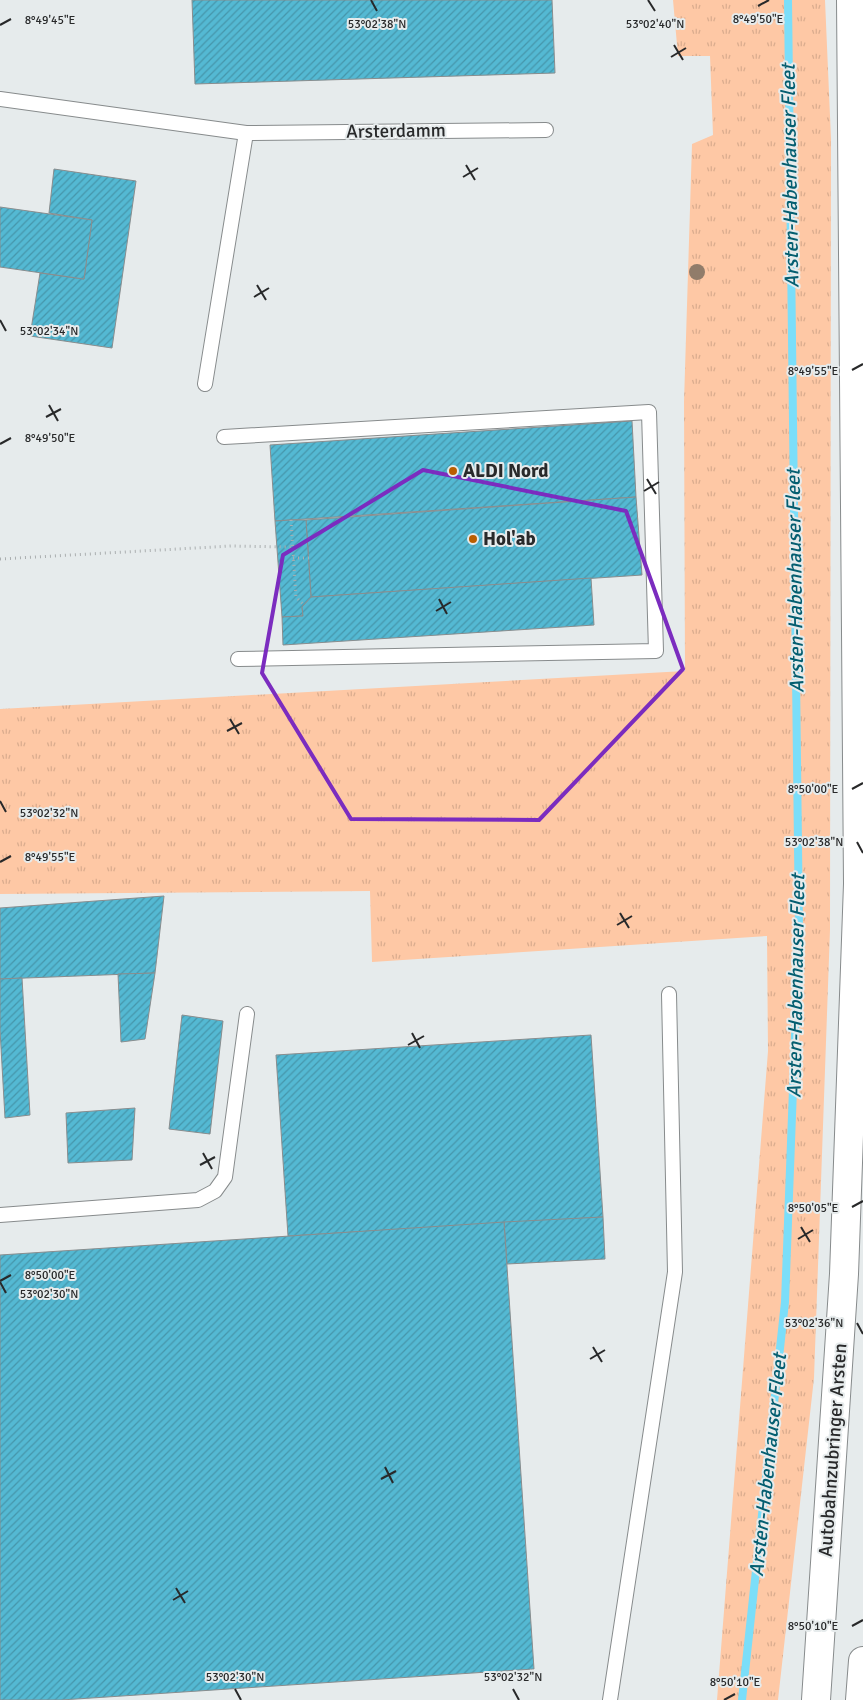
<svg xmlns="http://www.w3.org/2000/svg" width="863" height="1700" font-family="Signika,sans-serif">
  <defs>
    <pattern id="grass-tufts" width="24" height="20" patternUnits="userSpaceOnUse" patternTransform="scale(1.25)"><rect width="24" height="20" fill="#fec8a5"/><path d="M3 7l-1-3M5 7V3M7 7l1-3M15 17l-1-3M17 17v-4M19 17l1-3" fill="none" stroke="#daac8e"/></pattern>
    <pattern id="building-hatch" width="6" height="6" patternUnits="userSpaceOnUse" patternTransform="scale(1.25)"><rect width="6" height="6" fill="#54b9d3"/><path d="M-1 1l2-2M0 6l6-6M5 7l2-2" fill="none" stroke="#4696ab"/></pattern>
  </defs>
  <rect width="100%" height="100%" fill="#e6ebec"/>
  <polygon fill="url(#grass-tufts)" points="673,0 825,0 831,139 830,930 814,1378 778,1700 717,1700 768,1051 767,936 372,962 370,891 0,894 0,709 685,671 684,402 692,144 713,135 710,56 678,56"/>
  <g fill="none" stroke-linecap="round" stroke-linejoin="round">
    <polyline stroke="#7bdef9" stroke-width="8" points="742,1700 785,1302 799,929 788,0"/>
  </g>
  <g fill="url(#building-hatch)" stroke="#898d8e">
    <polygon points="192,0 552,0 555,73 195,84"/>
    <polygon points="54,169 136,181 112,348 30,336 40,273 84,279 92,220 49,213"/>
    <polygon points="0,207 92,220 84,279 0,267"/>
    <polygon points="632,421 636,497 275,521 270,445"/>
    <polygon points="636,497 642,575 311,597 306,520"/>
    <polygon points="291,520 306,520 311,597 302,607 303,616 282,617 275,521"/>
    <polygon points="591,578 594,625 283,645 282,617 303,616 302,607 311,597"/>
    <polygon points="164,896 155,973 0,979 0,908"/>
    <polygon points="155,973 145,1039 121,1042 118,974"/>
    <polygon points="22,978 30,1115 5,1118 0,1030 0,979"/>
    <polygon points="182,1015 223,1021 210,1134 169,1129"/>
    <polygon points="591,1035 603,1217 288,1236 276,1055"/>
    <polygon points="135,1108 132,1160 68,1163 66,1113"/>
    <polygon points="603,1217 605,1259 507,1264 504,1222"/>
    <polygon points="504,1222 534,1669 61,1700 0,1700 0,1255"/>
  </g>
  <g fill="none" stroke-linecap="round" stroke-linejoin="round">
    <g stroke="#878b8c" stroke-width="16">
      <g id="service">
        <polyline points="0,99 246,133 546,130"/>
        <polyline points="205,384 246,133"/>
        <polyline points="224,437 649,412 656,651 238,659"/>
        <polyline points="0,1215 198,1200 215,1191 225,1177 247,1014"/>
        <polyline points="610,1700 675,1272 669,994"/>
      </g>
    </g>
    <g stroke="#878b8c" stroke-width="30">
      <g id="trunk">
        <polyline points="816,1700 844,1274 858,884 851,0"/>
        <polyline points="860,1700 863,1661"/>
      </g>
    </g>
    <g stroke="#aaaeaf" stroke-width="3" stroke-dasharray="1 4" stroke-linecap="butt">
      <polyline points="291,520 296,597 304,605"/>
      <polyline points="293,558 309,558"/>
      <polyline points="0,559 231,546 292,547"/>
    </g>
    <use href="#service" stroke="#fff" stroke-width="14"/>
    <use href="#trunk" stroke="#fff" stroke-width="28"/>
  </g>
  <circle fill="#917c6a" cx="697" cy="272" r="8"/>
  <path fill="none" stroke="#7b2cbf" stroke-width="4" stroke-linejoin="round" d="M423,470l203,41 57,158 -144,151 -188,-1 -89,-146 21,-118z"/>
  <path fill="none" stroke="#28292a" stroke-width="2" d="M371,0l6,11M648,0l7,11M758,6l11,-6M0,25l11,-6M674,45l9,15M671,57l15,-9M466,165l9,15M463,177l15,-9M257,285l9,15M254,297l15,-9M0,320l6,11M852,370l11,-6M49,405l9,16M46,417l15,-8M0,444l11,-6M647,479l9,15M644,491l15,-9M439,599l8,15M436,611l15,-9M230,719l9,15M227,731l15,-8M852,789l11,-6M0,801l6,11M857,842l6,11M0,862l11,-6M620,913l9,15M617,925l15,-9M412,1033l8,15M408,1045l16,-9M203,1153l9,16M200,1165l15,-8M852,1207l11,-6M801,1227l9,15M798,1239l15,-9M0,1281l11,-6M0,1282l6,11M857,1323l6,11M593,1347l9,15M590,1359l15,-9M385,1467l8,16M381,1479l15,-8M176,1588l9,15M173,1600l15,-9M852,1626l11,-6M235,1689l6,11M513,1689l6,11M724,1700l11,-6"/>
  <g fill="#b95e00" stroke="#e6ebec" stroke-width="2">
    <circle cx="453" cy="471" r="5"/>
    <circle cx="473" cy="539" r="5"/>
  </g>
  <g text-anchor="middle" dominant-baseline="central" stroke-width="4" stroke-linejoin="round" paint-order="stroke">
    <g font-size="19" fill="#28292a" stroke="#e6ebec">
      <text transform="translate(396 131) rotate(-1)">Arsterdamm</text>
      <text transform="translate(833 1450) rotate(-86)">Autobahnzubringer Arsten</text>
    </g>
    <g font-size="19" font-weight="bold" fill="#28292a" stroke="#e6ebec" text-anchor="start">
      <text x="463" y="471">ALDI Nord</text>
      <text x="483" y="539">Hol'ab</text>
    </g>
    <g font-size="20" font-style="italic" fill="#045e70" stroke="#e6ebec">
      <text transform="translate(790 176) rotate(-91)">Arsten-Habenhauser Fleet</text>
      <text transform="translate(795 581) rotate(-91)">Arsten-Habenhauser Fleet</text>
      <text transform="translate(796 986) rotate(-89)">Arsten-Habenhauser Fleet</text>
      <text transform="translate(768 1465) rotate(-84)">Arsten-Habenhauser Fleet</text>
    </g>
  </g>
  <g font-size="12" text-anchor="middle" fill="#28292a" stroke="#e6ebec" stroke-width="4" stroke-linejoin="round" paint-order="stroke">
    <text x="758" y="23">8°49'50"E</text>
    <text x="50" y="24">8°49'45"E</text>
    <text x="377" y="28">53°02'38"N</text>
    <text x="655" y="28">53°02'40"N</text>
    <text x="49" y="335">53°02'34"N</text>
    <text x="813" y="375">8°49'55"E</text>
    <text x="50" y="442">8°49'50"E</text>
    <text x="813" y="793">8°50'00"E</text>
    <text x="49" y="817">53°02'32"N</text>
    <text x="814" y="846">53°02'38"N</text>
    <text x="50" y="861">8°49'55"E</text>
    <text x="813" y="1212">8°50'05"E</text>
    <text x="50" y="1279">8°50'00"E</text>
    <text x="49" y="1298">53°02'30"N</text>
    <text x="814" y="1327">53°02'36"N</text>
    <text x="813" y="1630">8°50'10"E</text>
    <text x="235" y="1681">53°02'30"N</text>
    <text x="513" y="1681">53°02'32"N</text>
    <text x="735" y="1686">8°50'10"E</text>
  </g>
</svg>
